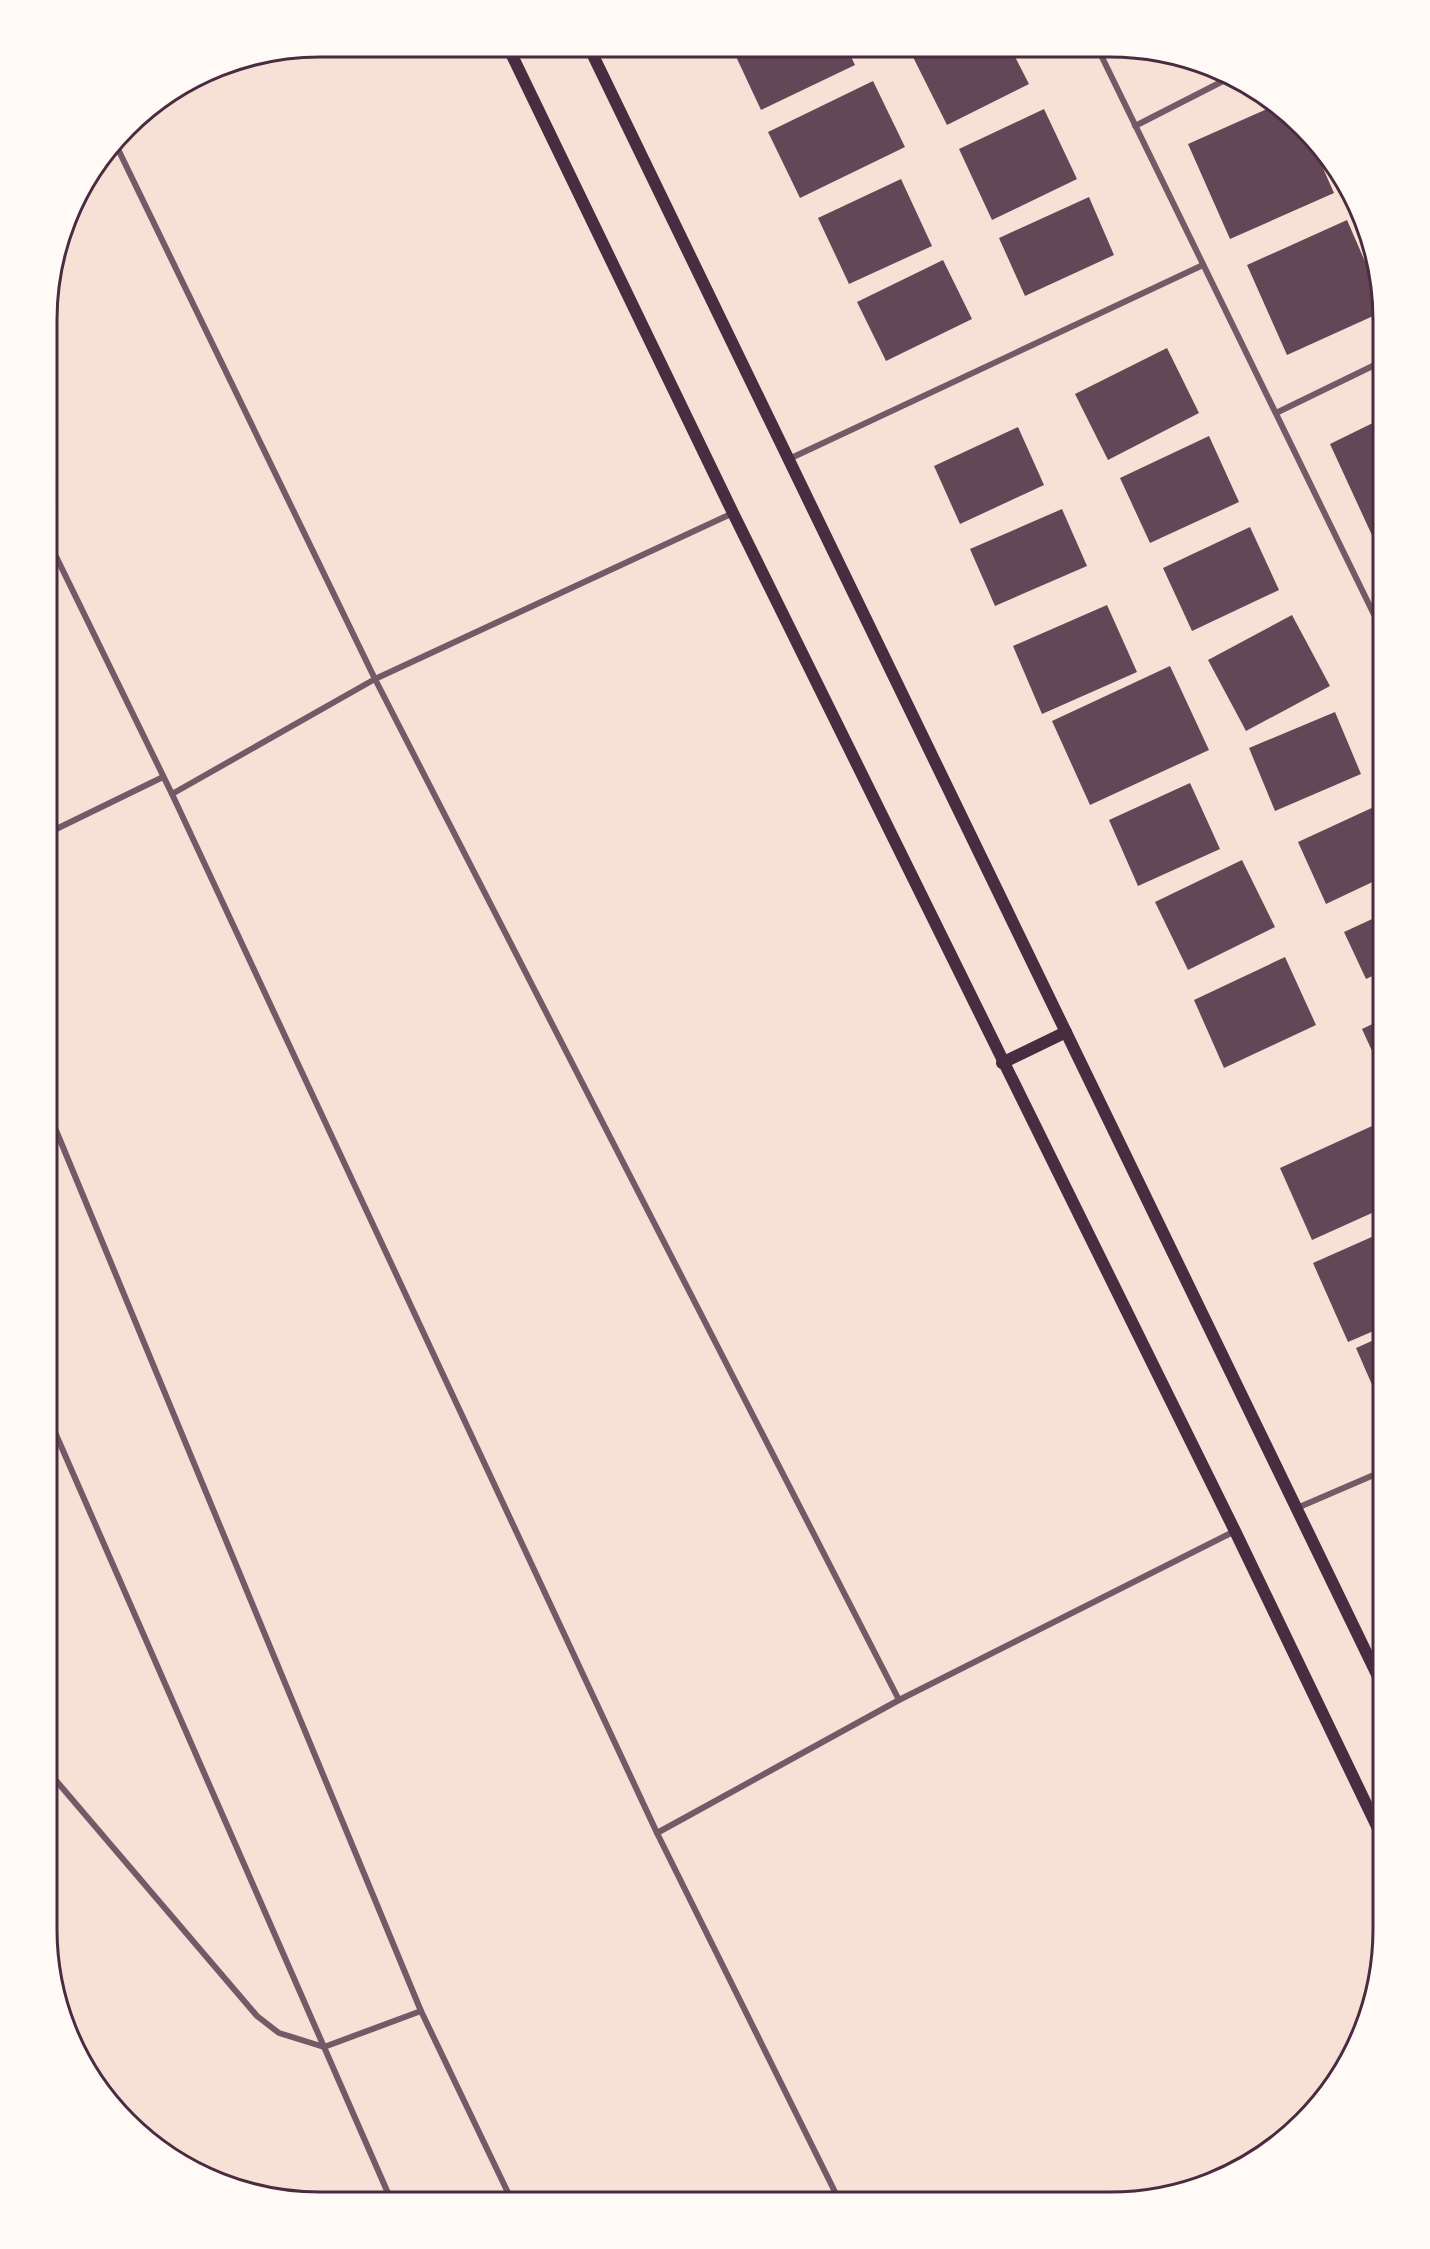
<svg xmlns="http://www.w3.org/2000/svg" width="1430" height="2249" font-family="'Exo 2',sans-serif">
  <rect width="100%" height="100%" fill="#f7e1d7"/>
  <g fill="#644757">
    <polygon points="732,48 847,48 855,65 761,110"/>
    <polygon points="930,48 1011,49 1029,84 947,125 913,57"/>
    <polygon points="873,81 905,147 800,198 768,132"/>
    <polygon points="1278,104 1308,134 1334,193 1230,239 1188,144"/>
    <polygon points="1044,109 1077,179 992,220 959,149"/>
    <polygon points="901,179 932,246 849,284 818,218"/>
    <polygon points="1089,197 1114,255 1025,296 999,238"/>
    <polygon points="1353,199 1363,215 1369,253 1347,202"/>
    <polygon points="1347,220 1377,289 1382,312 1287,355 1247,265"/>
    <polygon points="943,260 972,319 886,361 857,302"/>
    <polygon points="1167,348 1199,413 1108,460 1075,394"/>
    <polygon points="1383,418 1383,540 1376,544 1330,444"/>
    <polygon points="1018,427 1044,485 960,524 934,466"/>
    <polygon points="1209,436 1239,502 1150,543 1120,478"/>
    <polygon points="1062,509 1087,566 995,606 970,549"/>
    <polygon points="1250,527 1279,590 1192,631 1163,568"/>
    <polygon points="1107,605 1137,672 1042,714 1013,646"/>
    <polygon points="1292,615 1330,686 1246,731 1208,660"/>
    <polygon points="1170,666 1209,750 1090,805 1052,721"/>
    <polygon points="1335,712 1361,774 1275,811 1249,748"/>
    <polygon points="1190,783 1220,849 1138,886 1109,820"/>
    <polygon points="1376,806 1383,822 1383,877 1326,904 1298,842"/>
    <polygon points="1242,860 1275,927 1188,970 1155,902"/>
    <polygon points="1383,914 1383,971 1366,979 1344,932"/>
    <polygon points="1285,957 1316,1025 1224,1068 1194,1000"/>
    <polygon points="1383,1019 1383,1075 1362,1029"/>
    <polygon points="1383,1121 1383,1208 1312,1240 1280,1168"/>
    <polygon points="1383,1232 1383,1327 1348,1342 1313,1263"/>
    <polygon points="1383,1336 1383,1410 1356,1348"/>
  </g>
  <g fill="none" stroke-linecap="round" stroke-linejoin="round">
    <g stroke="#755966" stroke-width="6">
      <polyline points="1098,49 1383,633"/>
      <polyline points="1135,126 1231,77"/>
      <polyline points="116,145 375,679 899,1700"/>
      <polyline points="1276,413 1383,361"/>
      <polyline points="789,459 1203,265"/>
      <polyline points="48,540 172,794 657,1833 840,2202"/>
      <polyline points="172,794 375,679 733,513"/>
      <polyline points="48,833 163,777"/>
      <polyline points="48,1111 421,2011 512,2201"/>
      <polyline points="47,1414 391,2200"/>
      <polyline points="1297,1508 1383,1471"/>
      <polyline points="47,1770 257,2016 279,2033 324,2047 421,2011"/>
      <polyline points="657,1833 899,1700 1235,1531"/>
    </g>
    <g stroke="#4a2c40" stroke-width="12">
      <polyline points="508,47 733,513 1235,1531 1383,1839"/>
      <polyline points="589,47 1383,1687"/>
      <polyline points="1002,1063 1066,1032"/>
    </g>
  </g>
  <path d="M0 0H1430V2249H0ZM320 57H1110A263 263 0 0 1 1373 320V1929A263 263 0 0 1 1110 2192H320A263 263 0 0 1 57 1929V320A263 263 0 0 1 320 57Z" fill="#fffaf5" fill-rule="evenodd"/>
  <path fill="none" stroke="#4a2c40" stroke-width="3" d="M320 57H1110A263 263 0 0 1 1373 320V1929A263 263 0 0 1 1110 2192H320A263 263 0 0 1 57 1929V320A263 263 0 0 1 320 57Z"/>
</svg>
